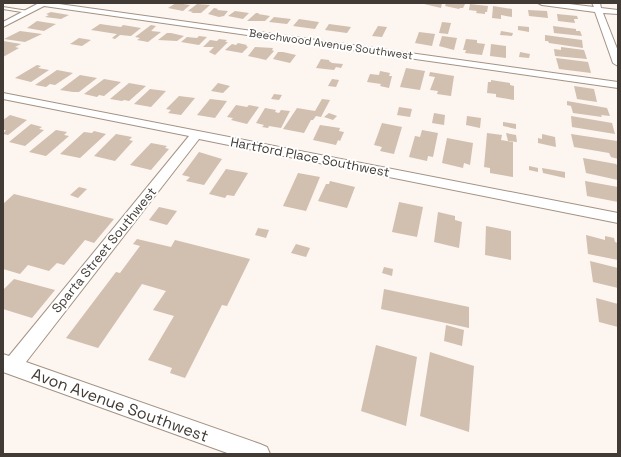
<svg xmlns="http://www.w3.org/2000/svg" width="621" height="457" font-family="'Space Grotesk',sans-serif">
  <rect width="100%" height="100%" fill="#fdf5ef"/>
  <g fill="#d1bfb0">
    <polygon points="176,3 190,5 183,11 168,8"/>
    <polygon points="425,3 442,3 441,8 424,4"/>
    <polygon points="446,3 460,3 465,4 463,8 460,8 459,9 445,6"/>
    <polygon points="197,4 210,5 201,13 191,13 193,12 188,11"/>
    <polygon points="470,4 488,6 487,12 485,12 485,14 476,13 477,11 469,10"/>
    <polygon points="493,6 512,9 512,17 501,15 501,19 492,18"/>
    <polygon points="214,8 218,9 217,10 228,11 224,16 219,17 208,14"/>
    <polygon points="528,10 547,11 548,18 529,16"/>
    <polygon points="235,11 249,13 243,19 228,16"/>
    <polygon points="51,12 69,15 61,19 45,17 49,15 46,14"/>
    <polygon points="256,13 259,13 258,14 270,16 265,21 247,21"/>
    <polygon points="557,14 577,16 578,19 574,19 575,23 558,21"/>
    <polygon points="274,17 291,19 287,24 269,22"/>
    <polygon points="299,19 319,22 315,29 293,26"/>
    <polygon points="37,21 56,24 44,31 27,28"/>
    <polygon points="442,22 451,23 448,34 439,33"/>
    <polygon points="100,24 121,27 123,25 141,28 131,36 120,35 115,39 112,38 117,34 91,30"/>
    <polygon points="329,24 351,27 347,33 325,30"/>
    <polygon points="151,25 156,26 151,31 161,32 148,42 137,40 140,38 135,37"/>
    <polygon points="378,26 387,27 382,37 372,36"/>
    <polygon points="518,26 529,27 529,32 518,30"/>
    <polygon points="553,26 576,29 576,31 580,31 582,36 554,33"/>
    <polygon points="20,31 42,34 25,42 4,39"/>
    <polygon points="501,31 513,33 512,36 500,35"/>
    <polygon points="419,32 435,34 432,46 415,43"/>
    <polygon points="167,33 171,33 184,36 177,41 158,40"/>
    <polygon points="545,35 582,40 583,48 549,43 548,41 545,41"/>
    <polygon points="199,36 207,37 199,45 181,42 187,37 197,38"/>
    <polygon points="442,36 457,38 454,50 439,46"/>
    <polygon points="79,38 91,40 82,46 70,44"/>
    <polygon points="219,39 227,40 225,42 228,42 215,55 209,52 214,47 203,47 210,40 217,41"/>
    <polygon points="466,39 477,40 477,43 485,44 482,55 465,53 466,50 463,50"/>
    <polygon points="3,41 21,44 15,47 19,48 3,57"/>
    <polygon points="238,43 247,45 246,46 248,47 242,53 225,50 232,44 236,45"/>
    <polygon points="491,44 506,46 506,58 490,56"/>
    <polygon points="255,47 273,48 272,50 274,51 266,60 248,56"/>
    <polygon points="561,47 584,50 587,59 555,56 554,49 561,50"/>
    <polygon points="278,52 283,52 296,55 290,63 273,59"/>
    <polygon points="520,52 530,54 529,58 519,57"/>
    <polygon points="556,58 588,62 591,73 559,69"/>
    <polygon points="321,59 329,60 329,61 332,63 343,64 341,68 336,67 334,70 316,68"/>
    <polygon points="37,65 41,66 38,68 49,70 31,82 15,78"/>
    <polygon points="406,68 425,71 420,90 400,87"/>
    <polygon points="57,70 73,73 55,85 50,84 46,87 35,85"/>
    <polygon points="380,71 390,73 389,76 392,76 389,88 380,86 381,84 367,82 370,74 379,75"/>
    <polygon points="430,72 454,76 451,96 437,94 438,91 430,90 435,77 429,76"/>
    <polygon points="80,75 97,78 79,92 73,92 60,90"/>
    <polygon points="104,79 121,82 104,96 99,95 97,97 84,94"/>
    <polygon points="332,79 339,80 336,87 328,86"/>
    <polygon points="491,80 510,83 510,85 514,86 514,100 496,97 496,94 487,93 488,82 491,82"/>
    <polygon points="129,83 146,86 129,101 124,100 122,101 110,99"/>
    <polygon points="218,83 230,86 223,93 211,91"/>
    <polygon points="574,86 594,89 597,102 577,99"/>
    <polygon points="150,89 166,91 151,107 134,104"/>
    <polygon points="274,94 282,95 279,100 271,99"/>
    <polygon points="179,96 195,98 181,115 168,113 171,110 166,109"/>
    <polygon points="210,99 227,101 215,118 197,115"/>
    <polygon points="322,99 330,100 321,117 316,116 313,120 311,120 304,133 283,129 297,108 315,111"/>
    <polygon points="567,101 607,108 610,116 601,115 602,117 573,113 571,106 567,105"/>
    <polygon points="236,105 247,107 249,105 259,107 247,124 231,120 233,118 227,117"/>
    <polygon points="399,107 412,109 410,117 397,115"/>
    <polygon points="265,108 276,110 275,112 279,113 281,110 290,111 281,128 269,126 268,128 262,127 264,125 256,123"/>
    <polygon points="329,113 337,116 333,120 324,117"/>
    <polygon points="434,113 445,115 444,125 432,123"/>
    <polygon points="10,115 27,120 8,135 3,134 6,130 3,130 3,120"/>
    <polygon points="467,116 481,118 480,128 466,125"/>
    <polygon points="571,116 612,123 615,134 572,127"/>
    <polygon points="503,122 516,124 516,129 503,126"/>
    <polygon points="382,123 402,127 394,154 380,151 382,147 374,145"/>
    <polygon points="31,124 42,127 39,129 44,130 25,146 9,142"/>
    <polygon points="320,125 340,128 339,131 344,132 340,141 338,140 336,145 313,140"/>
    <polygon points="56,130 67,132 64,135 69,136 46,156 29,152"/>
    <polygon points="422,130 438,133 433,157 428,156 427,161 409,157 415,136 420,137"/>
    <polygon points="94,131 106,134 80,158 60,154 84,132 92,133"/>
    <polygon points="487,133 502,135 501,140 513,142 513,177 490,173 490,168 484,167"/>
    <polygon points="506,133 516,135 517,142 508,141"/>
    <polygon points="116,134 132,137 129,140 133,141 115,161 94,156"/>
    <polygon points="542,134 555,137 556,147 538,143 538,138 542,139"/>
    <polygon points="571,134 617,141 618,159 611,157 609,153 574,147"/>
    <polygon points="447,138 473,143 470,165 464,163 463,168 442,163"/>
    <polygon points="151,143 167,146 165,148 169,149 151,170 130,165"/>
    <polygon points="199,152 222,159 204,185 186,181 190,177 182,175"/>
    <polygon points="583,158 616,164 618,166 618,180 586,173"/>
    <polygon points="529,166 538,168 538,172 529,170"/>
    <polygon points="542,168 565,172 565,178 543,173"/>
    <polygon points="226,169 248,173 234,196 227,195 225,198 209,194"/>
    <polygon points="298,173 320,177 306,211 283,206"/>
    <polygon points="330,181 355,187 347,208 318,201 326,184 329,184"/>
    <polygon points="585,181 618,187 618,202 587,196"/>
    <polygon points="79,187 87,189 78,198 70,195"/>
    <polygon points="14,194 114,219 94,243 85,240 64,265 57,263 49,271 28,265 20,274 3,269 3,204"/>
    <polygon points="399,202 423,207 417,237 392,232"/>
    <polygon points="159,207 177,211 167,225 149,220"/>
    <polygon points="438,212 455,216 455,220 462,222 459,248 434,242"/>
    <polygon points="486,226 511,231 511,260 485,255"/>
    <polygon points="258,228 269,230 266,238 255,235"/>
    <polygon points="586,235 605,240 605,236 614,238 615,242 618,243 618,260 588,254"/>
    <polygon points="137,239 171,247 175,240 250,259 227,306 222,305 185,378 170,373 172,368 148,360 174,316 153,310 166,291 142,284 98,348 66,338 116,272 120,273 140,246 133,244"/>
    <polygon points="296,244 310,248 306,257 291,253"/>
    <polygon points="590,261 618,268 618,288 593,282"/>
    <polygon points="384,267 393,269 392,276 382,273"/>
    <polygon points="14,279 55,290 32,318 3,309 3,290"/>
    <polygon points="384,289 469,307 469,328 381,309"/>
    <polygon points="596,298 618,304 618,327 599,322"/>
    <polygon points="446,325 464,330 462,346 444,341"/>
    <polygon points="376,345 417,357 406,426 361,411"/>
    <polygon points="430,352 474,366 469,432 420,416"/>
  </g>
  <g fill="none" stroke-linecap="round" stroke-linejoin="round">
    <g stroke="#a39284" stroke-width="2">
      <polygon id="service" points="3,7 28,11 30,12 28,13 3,9"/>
    </g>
    <g stroke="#a39284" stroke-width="2">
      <g id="minor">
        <polygon points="39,3 52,3 618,82 618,88 44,6 3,27 3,22"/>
        <polygon points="538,3 561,3 594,7 592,3 600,3 601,8 618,10 618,14 603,13 618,51 618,66 613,63 595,12 542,5"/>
        <polygon points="3,93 618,213 618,223 199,139 26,362 260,444 267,447 270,454 230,454 3,372 3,354 9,356 189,136 3,99"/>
      </g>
    </g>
    <use href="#service" fill="#fff" fill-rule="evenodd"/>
    <use href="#minor" fill="#fff" fill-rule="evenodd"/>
  </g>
  <g text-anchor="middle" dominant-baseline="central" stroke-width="4" stroke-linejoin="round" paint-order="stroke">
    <g font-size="11" fill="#423b35" stroke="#fff">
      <text transform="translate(331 44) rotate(8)">Beechwood Avenue Southwest</text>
    </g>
    <g font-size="13" fill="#423b35" stroke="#fff">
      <text transform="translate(310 157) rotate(11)">Hartford Place Southwest</text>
      <text transform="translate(104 250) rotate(-51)">Sparta Street Southwest</text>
    </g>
    <g font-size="16" fill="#423b35" stroke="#fff">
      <text transform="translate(120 405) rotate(20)">Avon Avenue Southwest</text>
    </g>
  </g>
  <rect width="621" height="457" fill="none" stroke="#423b35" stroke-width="8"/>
</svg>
